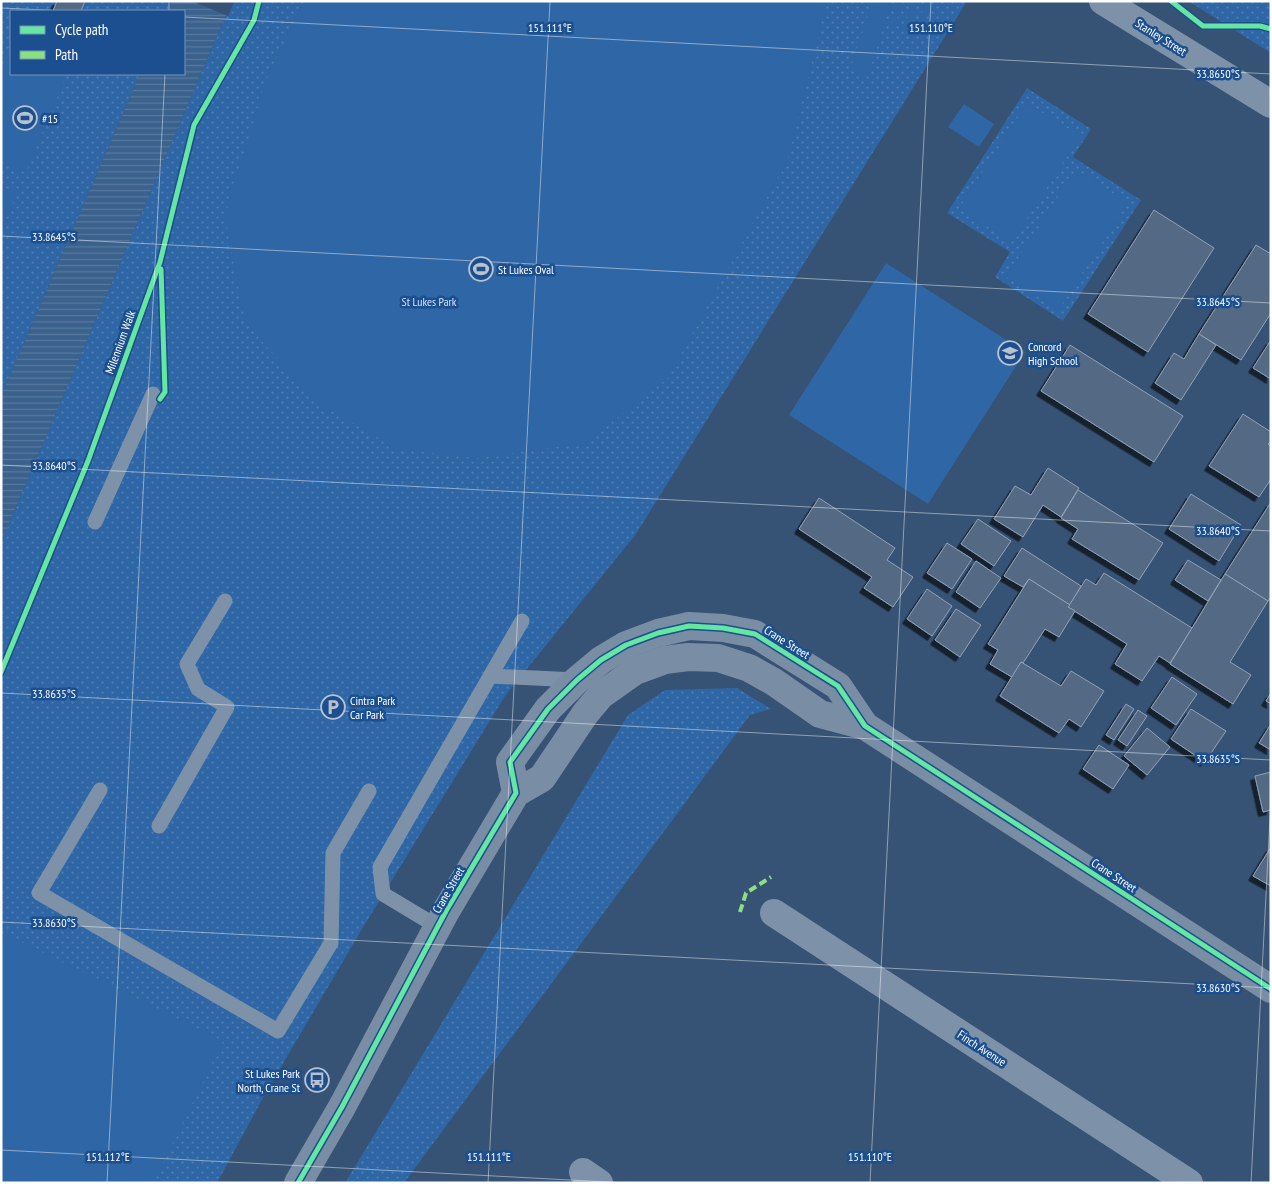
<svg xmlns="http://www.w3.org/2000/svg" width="1272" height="1184" font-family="'PT Sans Narrow',sans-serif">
  <defs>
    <pattern id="green-dots" width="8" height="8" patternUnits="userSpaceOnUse" patternTransform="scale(1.25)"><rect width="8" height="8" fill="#2f66a5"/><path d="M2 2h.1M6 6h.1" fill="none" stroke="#4e7db2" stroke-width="1.8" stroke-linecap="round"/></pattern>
    <pattern id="water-rules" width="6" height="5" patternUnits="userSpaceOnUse" patternTransform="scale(1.25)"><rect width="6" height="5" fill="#3b618d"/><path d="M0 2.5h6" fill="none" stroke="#58799e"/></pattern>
    <filter id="shadow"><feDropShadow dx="-4.5" dy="4.5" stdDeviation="0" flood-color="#0009"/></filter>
  </defs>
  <rect width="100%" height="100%" fill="#365274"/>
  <g fill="url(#green-dots)">
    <polygon points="1,1 172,1 167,11 11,11 11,74 140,74 1,396"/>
    <polygon points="232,1 967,1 636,534 505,696 362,929 264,1096 217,1183 1,1183 1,542"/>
    <polygon points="1188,1 1271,1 1271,53"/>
    <polygon points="1027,88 1091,129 1073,157 1141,200 1063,321 995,277 1010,252 947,213"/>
    <polygon points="737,688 771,709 750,715 404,1183 345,1183 628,715 665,690"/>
  </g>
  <g fill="#2f66a5">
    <polygon points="304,1 827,1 788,159 668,378 585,443 478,458 398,449 317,403 245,322 225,216 266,80"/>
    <polygon points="873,1 892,1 868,75 850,70"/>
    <polygon points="898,1 903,1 895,25 891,24"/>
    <polygon points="913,1 917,1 909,29 904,28"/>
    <polygon points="926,1 931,1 921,34 916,32"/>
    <polygon points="11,48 11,74 67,74 26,172 1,161 1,71"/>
    <polygon points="1027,103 1080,136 1012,242 959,209"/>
    <polygon points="964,104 994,124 979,147 948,127"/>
    <polygon points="1076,169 1128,203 1058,310 1006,277"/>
    <polygon points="1,186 17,193 1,231"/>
    <polygon points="886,263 1025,352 928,504 789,415"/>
    <polygon points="1,932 223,1041 153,1183 1,1183"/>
  </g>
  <polygon fill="url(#water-rules)" points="172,1 232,1 1,542 1,396 140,74 184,74 184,11 167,11"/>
  <polygon fill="#365274" points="192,1 232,1 234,2 228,16"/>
  <g fill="#526984" stroke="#92a2b6" filter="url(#shadow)">
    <polygon points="57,1 85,1 81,11 53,11"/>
    <polygon points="1154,210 1214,248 1148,352 1088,314"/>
    <polygon points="1256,245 1271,254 1271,313 1241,360 1199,334"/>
    <polygon points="1199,334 1216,345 1181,400 1155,383 1174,353 1184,359"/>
    <polygon points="1271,340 1271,379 1253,368"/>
    <polygon points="1070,345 1183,416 1154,462 1041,391"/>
    <polygon points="1243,414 1271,432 1271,441 1268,444 1271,446 1271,479 1259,497 1209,466"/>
    <polygon points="1048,468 1079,488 1061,517 1043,505 1023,537 994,519 1015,486 1031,495"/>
    <polygon points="1078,490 1163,543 1139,580 1072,539 1078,529 1061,518"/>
    <polygon points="1191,494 1241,525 1219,561 1169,529"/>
    <polygon points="819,498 895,548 887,560 913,577 893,607 864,588 872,577 799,529"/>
    <polygon points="1271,502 1271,597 1268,601 1225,574"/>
    <polygon points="978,519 1011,541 994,566 961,544"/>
    <polygon points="947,543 972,559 952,589 927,573"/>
    <polygon points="1022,548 1081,586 1070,605 1029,579 1023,587 1004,576"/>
    <polygon points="1188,560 1221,580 1208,601 1175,580"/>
    <polygon points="976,561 1001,578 980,608 956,592"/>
    <polygon points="1104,573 1192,628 1170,663 1159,656 1142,681 1115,664 1127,644 1068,607 1086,579 1096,585"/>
    <polygon points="1225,574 1268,601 1230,662 1251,675 1233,704 1170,664"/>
    <polygon points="1029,579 1070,605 1068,607 1075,611 1059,637 1045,629 1023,663 1021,662 1012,677 990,664 998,650 988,644"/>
    <polygon points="927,589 952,606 932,636 907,619"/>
    <polygon points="956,609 981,625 960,657 935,640"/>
    <polygon points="1021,662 1061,686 1071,671 1104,691 1081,727 1069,719 1059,733 1000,696"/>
    <polygon points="1172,677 1197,694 1176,725 1151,708"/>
    <polygon points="1271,693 1271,704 1266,701"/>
    <polygon points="1126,704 1134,709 1114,740 1106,735"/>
    <polygon points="1191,709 1226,731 1205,762 1171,739"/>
    <polygon points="1138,710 1147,716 1127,746 1118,740"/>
    <polygon points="1271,724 1271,750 1259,743"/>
    <polygon points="1147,728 1170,747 1147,775 1124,756"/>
    <polygon points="1099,745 1129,765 1113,789 1083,769"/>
    <polygon points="1271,772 1271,810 1263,812 1255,776"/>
    <polygon points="1271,847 1271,886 1253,876"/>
  </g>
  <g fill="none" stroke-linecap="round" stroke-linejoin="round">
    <g stroke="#7d92a8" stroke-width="15">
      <polyline points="95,522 153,394"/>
      <polyline points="491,676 577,680"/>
      <polyline points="100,790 39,893 278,1031 331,943 333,853 369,791"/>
      <polyline points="159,826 227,707 198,689 187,664 225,601"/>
      <polyline points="438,927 383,894 380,867 522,621"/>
    </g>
    <g stroke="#7d92a8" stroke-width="28">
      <polyline points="1103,1 1271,104"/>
      <polyline points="774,913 1189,1183"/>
      <polyline points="583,1172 599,1183"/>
    </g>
    <g stroke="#798da4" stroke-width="28">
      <polyline points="516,793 510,762 548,709 577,680 601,660 626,645 658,633 689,626 723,628 755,634 838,686 865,726"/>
      <polyline points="298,1183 342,1107 446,911 516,793 542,778 585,714 601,695 635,671 665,660 688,657 718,658 749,668 774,682 820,714 865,726 1271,989"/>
    </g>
    <polyline stroke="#8de07e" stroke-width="4" stroke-dasharray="8 4" stroke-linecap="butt" points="740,912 746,893 771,877"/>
    <g stroke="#1b4f8f" stroke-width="8">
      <g id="cycleway">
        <polyline points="1171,1 1203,26 1260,26 1271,29"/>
        <polyline points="160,399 165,392 161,269"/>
        <polyline points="1,672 88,461 160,262 194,125 254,20 259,1"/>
        <polyline points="298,1183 342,1107 446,911 516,793 510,762 548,709 577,680 601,660 626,645 658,633 689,626 723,628 755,634 838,686 865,726 1271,989"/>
      </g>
    </g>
    <use href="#cycleway" stroke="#66e7a1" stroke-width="5"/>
  </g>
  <path fill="none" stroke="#fff" stroke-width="1" stroke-opacity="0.45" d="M1,8l67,3M169,11v-10M184,17l1087,57M1,236l1270,67M1,465l1270,66M1,693l1270,67M1,922l1270,66M1,1150l626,33M107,1183l58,-1109M488,1183l62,-1182M870,1183l61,-1182M1251,1183l20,-384"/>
  <defs>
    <g id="stadium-ring" transform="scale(1.25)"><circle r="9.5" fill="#1b4f8f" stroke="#b9c2ce" stroke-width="1.5"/><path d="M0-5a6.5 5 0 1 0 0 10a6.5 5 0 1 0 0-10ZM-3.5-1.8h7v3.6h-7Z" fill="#b9c2ce"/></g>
    <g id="school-ring" transform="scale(1.25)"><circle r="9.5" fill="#1b4f8f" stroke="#b9c2ce" stroke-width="1.5"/><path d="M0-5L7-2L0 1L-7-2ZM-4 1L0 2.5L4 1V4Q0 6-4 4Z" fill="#b9c2ce"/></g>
    <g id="parking-ring" transform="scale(1.25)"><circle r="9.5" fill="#1b4f8f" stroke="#b9c2ce" stroke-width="1.5"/><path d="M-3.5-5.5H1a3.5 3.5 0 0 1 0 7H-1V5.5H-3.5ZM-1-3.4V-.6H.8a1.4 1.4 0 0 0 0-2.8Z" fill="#b9c2ce"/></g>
    <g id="bus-ring" transform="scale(1.25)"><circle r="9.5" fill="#1b4f8f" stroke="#b9c2ce" stroke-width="1.5"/><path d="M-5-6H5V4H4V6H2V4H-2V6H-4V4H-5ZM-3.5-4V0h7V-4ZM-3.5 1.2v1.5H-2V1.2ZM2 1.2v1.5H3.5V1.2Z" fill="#b9c2ce"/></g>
  </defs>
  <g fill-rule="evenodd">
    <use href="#stadium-ring" x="25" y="118"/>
    <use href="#stadium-ring" x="481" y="269"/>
    <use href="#school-ring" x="1010" y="353"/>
    <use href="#parking-ring" x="333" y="707"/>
    <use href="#bus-ring" x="317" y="1080"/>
  </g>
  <g text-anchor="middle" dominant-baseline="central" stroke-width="5" stroke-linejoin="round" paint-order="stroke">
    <g font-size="12" fill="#fff" stroke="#1b4f8f">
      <text transform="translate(1161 37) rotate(32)">Stanley Street</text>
      <text transform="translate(120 342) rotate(-70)">Milennium Walk</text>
      <text transform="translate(787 642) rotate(32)">Crane Street</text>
      <text transform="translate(1114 875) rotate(33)">Crane Street</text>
      <text transform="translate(448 890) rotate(-60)">Crane Street</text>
      <text transform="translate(982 1048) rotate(33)">Finch Avenue</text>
    </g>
    <g font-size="12" fill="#fff" stroke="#1b4f8f" text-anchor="start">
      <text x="42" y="118">#15</text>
      <text x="498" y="269">St Lukes Oval</text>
      <text x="1028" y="346">Concord<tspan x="1028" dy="14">High School</tspan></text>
      <text x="350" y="700">Cintra Park<tspan x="350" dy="14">Car Park</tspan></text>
      <text x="300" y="1073" text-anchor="end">St Lukes Park<tspan x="300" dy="14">North, Crane St</tspan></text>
    </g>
    <g font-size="12" fill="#cfe3fa" stroke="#1b4f8f">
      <text x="429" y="301">St Lukes Park</text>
    </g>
  </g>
  <g font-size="12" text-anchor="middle" fill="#fff" stroke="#1b4f8f" stroke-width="5" stroke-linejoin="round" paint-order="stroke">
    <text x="550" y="32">151.111°E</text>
    <text x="931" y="32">151.110°E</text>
    <text x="1218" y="78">33.8650°S</text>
    <text x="54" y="241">33.8645°S</text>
    <text x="1218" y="306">33.8645°S</text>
    <text x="54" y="470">33.8640°S</text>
    <text x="1218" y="535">33.8640°S</text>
    <text x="54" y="698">33.8635°S</text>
    <text x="1218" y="763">33.8635°S</text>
    <text x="54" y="927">33.8630°S</text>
    <text x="1218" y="992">33.8630°S</text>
    <text x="108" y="1161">151.112°E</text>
    <text x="489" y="1161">151.111°E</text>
    <text x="870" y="1161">151.110°E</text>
  </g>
  <rect width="1272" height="1184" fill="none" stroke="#ffffff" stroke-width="5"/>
  <rect x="10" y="10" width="175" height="65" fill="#1b4f8f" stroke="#7695bc"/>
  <rect x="20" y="26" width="25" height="8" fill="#66e7a1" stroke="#7695bc"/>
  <text x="55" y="35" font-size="15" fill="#ffffff">Cycle path</text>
  <rect x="20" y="51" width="25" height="8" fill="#8de07e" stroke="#7695bc"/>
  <text x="55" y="60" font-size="15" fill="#ffffff">Path</text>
</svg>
